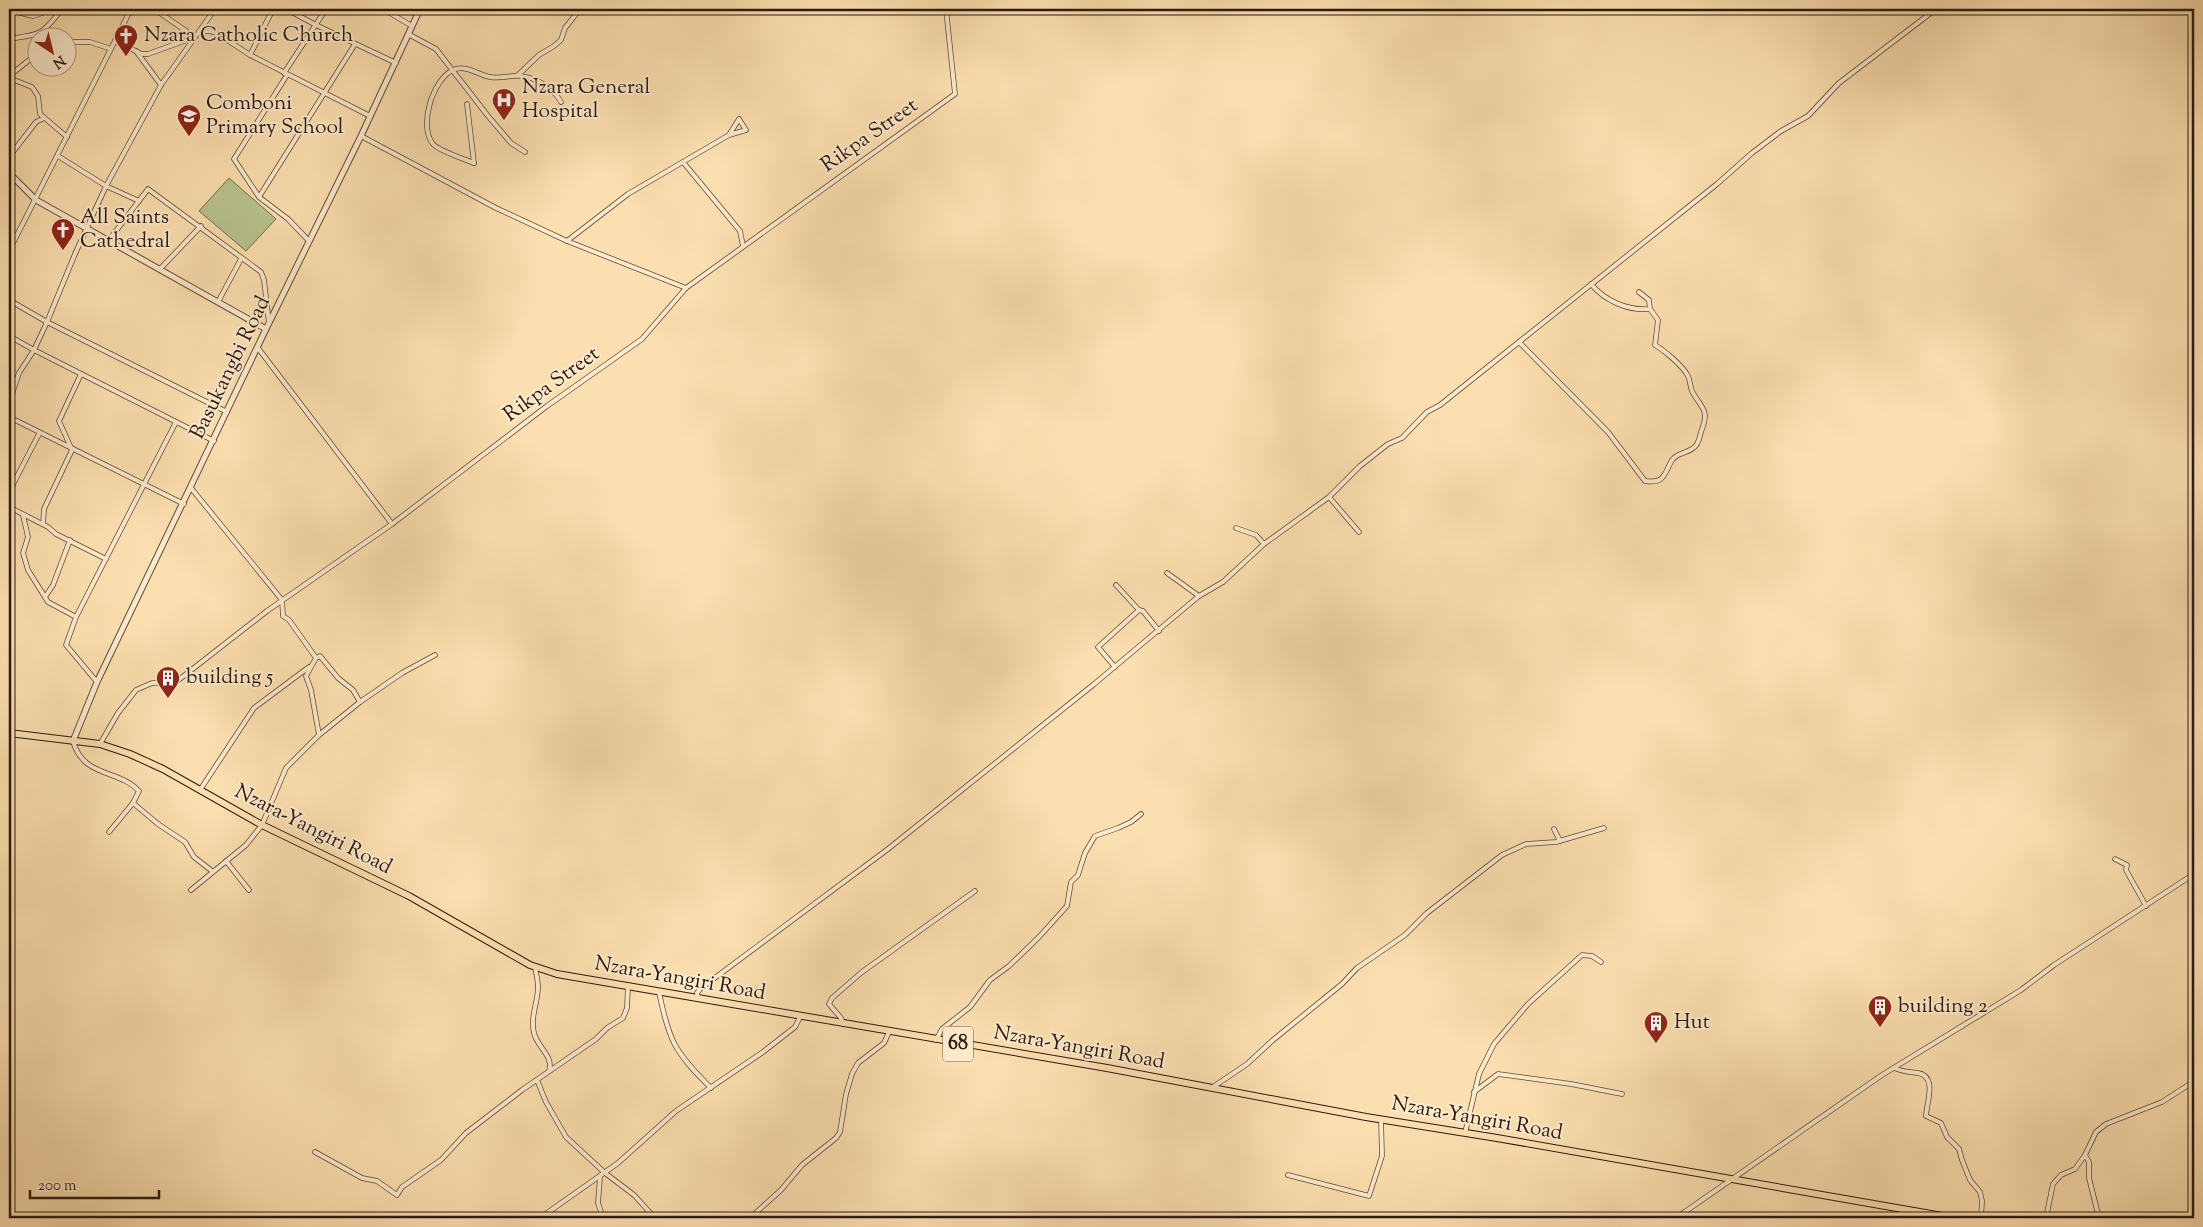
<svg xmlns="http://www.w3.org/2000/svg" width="2203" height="1227" font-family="'Sorts Mill Goudy',serif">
  <rect width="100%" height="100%" fill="#fcdfb0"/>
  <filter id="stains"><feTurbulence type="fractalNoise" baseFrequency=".004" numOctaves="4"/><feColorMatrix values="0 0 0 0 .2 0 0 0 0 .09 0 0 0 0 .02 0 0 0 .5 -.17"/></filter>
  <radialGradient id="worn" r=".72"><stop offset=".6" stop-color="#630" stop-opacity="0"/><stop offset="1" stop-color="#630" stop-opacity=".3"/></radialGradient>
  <polygon fill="#b8c390" stroke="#716e51" points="229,178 276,219 246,251 199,211"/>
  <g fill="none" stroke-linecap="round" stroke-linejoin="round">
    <g stroke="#5e4b3a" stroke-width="5.5">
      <g id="minor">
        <polyline points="154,9 195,37"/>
        <polyline points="286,9 316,25 396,63"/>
        <polyline points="383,9 412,26"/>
        <polyline points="9,10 33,16 54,9"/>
        <polyline points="199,32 210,31 218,34 250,55 370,116"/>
        <polyline points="408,34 436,49 488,116 511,143 525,152"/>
        <path d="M9,39c32,-5 32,-3 53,-30"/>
        <polyline points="115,41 142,54 148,54 195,37"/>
        <polyline points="68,42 90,42 111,49"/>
        <polyline points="136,51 161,85"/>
        <polyline points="250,55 273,9"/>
        <polyline points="284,73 326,9"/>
        <polyline points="287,75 234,159 259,197 288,219 309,241"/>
        <polyline points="518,75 539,55 554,46 561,40 565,28 580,9"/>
        <polyline points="9,76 38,53"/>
        <polyline points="9,78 32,87 38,96 40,114 67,137"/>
        <polyline points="467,104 474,163"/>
        <polyline points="361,136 496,208 567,241 686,288"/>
        <polyline points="58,156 106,186 139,201"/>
        <polyline points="9,157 36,122 44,118"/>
        <polyline points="683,162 740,231 743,246"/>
        <path d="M474,163c-10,-4 -35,-12 -41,-19 -15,-18 0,-65 20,-74 12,-6 26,5 37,7 10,2 21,-2 31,-1 16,2 32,12 40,26"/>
        <polyline points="259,197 355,44"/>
        <polyline points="109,240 148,189 261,272 264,280 269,323"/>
        <polyline points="567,241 628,194 729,135 746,130 739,119 729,135"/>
        <polyline points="9,251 131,9"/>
        <polyline points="160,269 201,226"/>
        <path d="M1591,284c14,17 37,27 59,25"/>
        <polyline points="9,300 47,322 227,412"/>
        <polyline points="218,302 241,259"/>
        <polyline points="9,336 34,350 214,441"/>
        <path d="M1519,342l89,90 37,49c20,3 19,-7 27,-21 6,-9 19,-6 25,-16 3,-5 3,-10 5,-15 8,-20 -2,-22 -10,-38 -2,-5 -2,-11 -4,-15 -6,-11 -23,-25 -33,-31l3,-25 -8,-11 -1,-9 -10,-8"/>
        <polyline points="258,348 392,524"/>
        <polyline points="9,403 19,373 34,350 47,322 75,254 106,186 161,85 215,9"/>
        <polyline points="9,417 184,504"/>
        <polyline points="9,492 39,434"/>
        <polyline points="1329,497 1359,532"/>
        <polyline points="9,507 48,527 56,534 106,559"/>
        <polyline points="23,515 28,537 23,553 28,570 48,602 76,617 66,645 97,682"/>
        <polyline points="43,524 44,509 72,450 59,421 81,374"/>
        <polyline points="1236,528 1256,535 1264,544"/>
        <polyline points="1167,573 1199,596"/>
        <polyline points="1116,585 1139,610 1143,611 1159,631"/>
        <polyline points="45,597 53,585 70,540"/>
        <polyline points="76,617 176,422"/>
        <polyline points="316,658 320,656 338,678 353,690 360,702"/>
        <polyline points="1115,667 1098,647 1139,610"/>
        <polyline points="319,735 360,702 402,673 435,655"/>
        <path d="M73,741c10,37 46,28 66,50l-6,12 -24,29"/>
        <polyline points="100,744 118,713 136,690 152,683 176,682 267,611 392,524 547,406 642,339 686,288 955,94 946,9"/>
        <polyline points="200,790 254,708 309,667"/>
        <polyline points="133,803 158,824 185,842 194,857 212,871"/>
        <polyline points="1554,829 1560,841"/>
        <polyline points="2115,859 2127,865 2126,870 2146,906"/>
        <polyline points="226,861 249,890"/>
        <polyline points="191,890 246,845 262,825 286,768 319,735 311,690 306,676 316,658 289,620 283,616 282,600 191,488"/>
        <path d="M535,967c1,6 3,13 3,20 0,16 -8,29 -4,46 3,14 20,23 15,38"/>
        <path d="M659,992c10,50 16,60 52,96"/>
        <polyline points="698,998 697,993 700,989 888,849 1093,685 1199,596 1223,582 1264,544 1329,497 1360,466 1388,444 1402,438 1427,412 1440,405 1717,184 1752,153 1781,131 1808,116 1839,83 1936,9"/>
        <polyline points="843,1024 841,1018 829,1004 832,998 862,972 975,891"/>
        <polyline points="936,1040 942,1029 970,1007 990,980 1009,966 1039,937 1067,906 1071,882 1078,875 1085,853 1095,836 1118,828 1131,822 1141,814"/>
        <path d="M1894,1068c12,5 13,3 24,5 20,3 8,32 8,43l15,7 6,14 12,12 3,11 8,20 10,12 2,9 -1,17"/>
        <polyline points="537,1080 546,1102 566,1137 605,1173 634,1195 655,1218"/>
        <polyline points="1213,1087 1247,1064 1273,1040 1342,984 1357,968 1405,935 1427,913 1502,855 1526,844 1556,842 1604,828"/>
        <polyline points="1474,1092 1498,1074 1571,1084 1622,1094"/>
        <polyline points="1465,1133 1479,1074 1494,1044 1528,1004 1582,955 1592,956 1601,962"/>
        <polyline points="315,1152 362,1178 377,1181 397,1195 402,1187 441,1160 466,1133 522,1090 596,1039 607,1028 623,1018 627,1008 628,985"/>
        <polyline points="1288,1175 1369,1196 1382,1156 1381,1119"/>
        <polyline points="600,1177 598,1203 603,1218"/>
        <polyline points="540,1218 618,1163 676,1111 763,1052 795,1027 800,1017"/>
        <polyline points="750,1218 781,1190 802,1165 836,1138 840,1132 846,1094 852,1074 858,1063 884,1043 889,1032"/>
        <polyline points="1676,1218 1882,1075 2021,990 2054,965 2194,874"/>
        <polyline points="2046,1218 2053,1184 2061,1175 2075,1169 2085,1155"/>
        <polyline points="2099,1218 2089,1178 2089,1162 2085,1155 2096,1132 2106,1124 2162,1102 2190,1084"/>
      </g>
    </g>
    <g stroke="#5e4b3a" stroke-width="7">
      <g id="tertiary">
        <polyline points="9,173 36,200 266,329"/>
        <polyline points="73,741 97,682 266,329 361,136 420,9"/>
      </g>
    </g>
    <g stroke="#2a1a12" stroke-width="8">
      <polyline id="primary" points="9,733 100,744 130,754 163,769 262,825 409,896 530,965 557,974 1107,1068 1366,1117 1497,1138 1954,1218"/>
    </g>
    <use href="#minor" stroke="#fdeacc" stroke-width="4"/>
    <use href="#tertiary" stroke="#fdeacc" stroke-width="5"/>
    <use href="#primary" stroke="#fcdfb0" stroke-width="6"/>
  </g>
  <defs>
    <g id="church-pin" transform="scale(1.25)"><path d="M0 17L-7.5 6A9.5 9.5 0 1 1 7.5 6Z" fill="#8f2418" stroke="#fdeacc"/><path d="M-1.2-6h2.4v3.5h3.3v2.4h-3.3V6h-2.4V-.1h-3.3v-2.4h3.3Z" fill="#fff"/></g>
    <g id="hospital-pin" transform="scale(1.25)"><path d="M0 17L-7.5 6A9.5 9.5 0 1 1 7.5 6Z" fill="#8f2418" stroke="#fdeacc"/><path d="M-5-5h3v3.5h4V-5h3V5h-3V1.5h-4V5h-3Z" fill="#fff"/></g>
    <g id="school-pin" transform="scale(1.25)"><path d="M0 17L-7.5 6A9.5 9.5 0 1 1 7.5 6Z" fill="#8f2418" stroke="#fdeacc"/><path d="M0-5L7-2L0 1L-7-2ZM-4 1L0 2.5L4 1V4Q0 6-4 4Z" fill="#fff"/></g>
    <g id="building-pin" transform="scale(1.25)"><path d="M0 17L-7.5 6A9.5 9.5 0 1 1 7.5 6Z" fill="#8f2418" stroke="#fdeacc"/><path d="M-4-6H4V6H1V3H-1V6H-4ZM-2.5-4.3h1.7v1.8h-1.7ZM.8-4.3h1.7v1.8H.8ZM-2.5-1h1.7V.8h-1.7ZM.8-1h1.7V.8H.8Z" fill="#fff"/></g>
  </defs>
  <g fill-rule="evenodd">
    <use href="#church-pin" x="126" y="36"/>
    <use href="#hospital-pin" x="504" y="100"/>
    <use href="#school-pin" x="189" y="116"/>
    <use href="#church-pin" x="63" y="230"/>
    <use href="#building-pin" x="168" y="678"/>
    <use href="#building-pin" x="1880" y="1007"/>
    <use href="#building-pin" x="1656" y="1023"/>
  </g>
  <g text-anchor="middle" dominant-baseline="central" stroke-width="4" stroke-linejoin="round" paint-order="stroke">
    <rect fill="#fdeacc" stroke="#69584a" stroke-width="1" x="943" y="1026.5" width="30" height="35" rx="4"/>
    <g font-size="20" font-weight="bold" fill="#2a1a12">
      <text x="958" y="1044">68</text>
    </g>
    <g font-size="21" fill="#2a1a12" stroke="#fdeacc" text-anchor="start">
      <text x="144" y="36">Nzara Catholic Church</text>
      <text x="522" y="88">Nzara General<tspan x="522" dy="24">Hospital</tspan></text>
      <text x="206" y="104">Comboni<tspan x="206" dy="24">Primary School</tspan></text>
      <text x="80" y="218">All Saints<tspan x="80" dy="24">Cathedral</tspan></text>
      <text x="186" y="678">building 5</text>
      <text x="1898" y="1007">building 2</text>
      <text x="1674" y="1023">Hut</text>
    </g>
    <g font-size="21" fill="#2a1a12" stroke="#fdeacc">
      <text transform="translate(870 136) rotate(-35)">Rikpa Street</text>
      <text transform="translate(231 368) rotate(-64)">Basukangbi Road</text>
      <text transform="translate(552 385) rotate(-36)">Rikpa Street</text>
      <text transform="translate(313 830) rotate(27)">Nzara-Yangiri Road</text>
      <text transform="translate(680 979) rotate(10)">Nzara-Yangiri Road</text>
      <text transform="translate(1079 1048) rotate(10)">Nzara-Yangiri Road</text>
      <text transform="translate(1477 1119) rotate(10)">Nzara-Yangiri Road</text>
    </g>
  </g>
  <rect width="2203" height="1227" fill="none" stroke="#fcdfb0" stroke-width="30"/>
  <rect x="10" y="10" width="2183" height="1207" fill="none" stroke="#2a1a12" stroke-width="2.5"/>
  <rect x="15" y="15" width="2173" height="1197" fill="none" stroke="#2a1a12"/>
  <g transform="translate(52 52) rotate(145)"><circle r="24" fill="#fdeacc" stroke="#a99782"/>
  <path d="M0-4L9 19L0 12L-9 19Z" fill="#8f2418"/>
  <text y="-8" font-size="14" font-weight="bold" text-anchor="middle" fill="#2a1a12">N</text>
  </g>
  <path d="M30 1190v8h129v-8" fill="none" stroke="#2a1a12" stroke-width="2.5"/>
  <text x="38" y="1190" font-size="15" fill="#2a1a12" stroke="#fdeacc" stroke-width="4" paint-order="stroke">200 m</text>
  <rect width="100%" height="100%" filter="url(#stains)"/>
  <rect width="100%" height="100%" fill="url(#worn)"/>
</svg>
